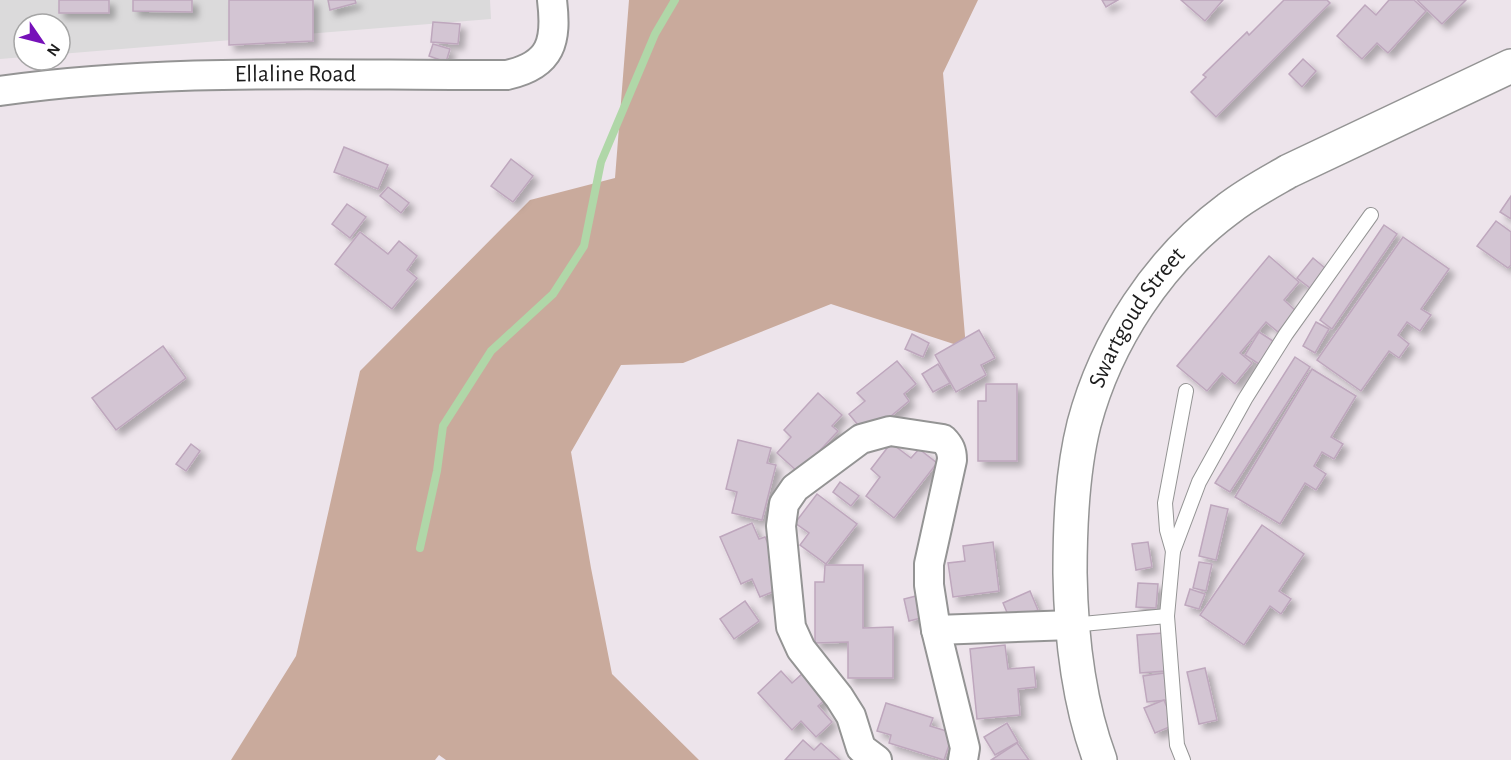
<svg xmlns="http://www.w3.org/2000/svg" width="1511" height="760" font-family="'Alegreya Sans',sans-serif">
  <defs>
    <filter id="shadow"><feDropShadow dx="5.5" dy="5.5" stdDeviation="3" flood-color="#0004"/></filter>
  </defs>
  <rect width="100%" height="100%" fill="#ede4eb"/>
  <polygon fill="#dbdadb" points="0,0 490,0 491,19 60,54 60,24 24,24 24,57 0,59"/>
  <polygon fill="#c9aa9c" points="629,0 978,0 943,73 966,348 831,304 683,363 621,365 571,452 591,568 612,674 699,760 446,760 439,755 435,760 231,760 296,656 360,371 530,200 615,178"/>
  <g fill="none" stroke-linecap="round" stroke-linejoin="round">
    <polyline stroke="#b0d7a8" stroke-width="8" points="420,548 437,471 443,426 491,351 553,294 584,246 601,162 655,34 675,0"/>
  </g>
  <g fill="#d3c5d3" stroke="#bea7bd" stroke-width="1.5" filter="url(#shadow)">
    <rect x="59" y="0" width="50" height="13"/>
    <polygon points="133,0 192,0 192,12 133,11"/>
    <polygon points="229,0 313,0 313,41 229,45"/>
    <polygon points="328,0 355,0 356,3 330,10"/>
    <polygon points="1102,0 1118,0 1106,7"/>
    <polygon points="1181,0 1223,0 1205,21"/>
    <polygon points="1284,0 1327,0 1330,3 1216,117 1191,92 1206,77 1203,75 1247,32 1249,35"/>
    <polygon points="1389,0 1414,0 1426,11 1388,53 1377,43 1362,59 1337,36 1365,5 1376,15"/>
    <polygon points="1417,0 1466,0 1442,24"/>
    <polygon points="433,22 460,24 458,44 431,42"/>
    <polygon points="433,44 450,49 446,62 429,56"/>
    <polygon points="1303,59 1316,71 1302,87 1289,74"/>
    <polygon points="344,147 388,165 378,189 334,172"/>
    <polygon points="511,159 533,176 513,202 491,186"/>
    <polygon points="388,187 409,203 401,213 380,196"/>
    <polygon points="1511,196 1511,219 1500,212"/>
    <polygon points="347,204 366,217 350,238 332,224"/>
    <polygon points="1496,221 1511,232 1511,265 1508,268 1477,246"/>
    <polygon points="1384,225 1397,234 1332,329 1320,320"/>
    <polygon points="360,232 388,254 399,241 417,256 407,270 417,278 392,309 335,264"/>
    <polygon points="1403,237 1449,269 1421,309 1431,315 1420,331 1407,322 1398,335 1409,344 1399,358 1389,351 1361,391 1317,360"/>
    <polygon points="1269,256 1299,282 1284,300 1296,311 1278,332 1266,322 1240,353 1252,363 1235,384 1222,373 1207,391 1177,366"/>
    <polygon points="1313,258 1325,268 1310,288 1297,278"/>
    <polygon points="1316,322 1329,329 1315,353 1303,346"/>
    <polygon points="979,330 995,358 981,365 986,375 956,392 935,355"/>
    <polygon points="1259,332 1273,341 1259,364 1245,355"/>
    <polygon points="912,334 929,343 923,357 905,349"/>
    <polygon points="163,346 186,378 116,430 92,398"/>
    <polygon points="1295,357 1310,367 1230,492 1215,483"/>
    <polygon points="897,361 916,384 904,394 909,401 867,436 849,414 865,401 857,393"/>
    <polygon points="938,364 950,383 933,392 922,374"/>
    <polygon points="1312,369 1356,396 1331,437 1343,444 1334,459 1322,452 1314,466 1326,474 1316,490 1305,483 1280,524 1235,497"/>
    <polygon points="986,384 1017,384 1017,461 978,461 978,401 986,401"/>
    <polygon points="818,393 842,415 832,426 838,431 799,473 777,453 791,437 784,430"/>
    <polygon points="738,440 771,448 767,463 776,465 762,520 732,513 737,492 726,489"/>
    <polygon points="891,443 911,458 919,449 937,463 894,518 866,496 880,477 871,469"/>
    <polygon points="191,444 200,451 186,471 176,464"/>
    <polygon points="840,482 859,496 851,506 833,492"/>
    <polygon points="817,494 857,524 826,564 800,545 809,533 795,523"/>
    <polygon points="1211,505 1228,509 1216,560 1199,556"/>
    <polygon points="752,523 759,539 765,537 787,586 760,597 752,579 741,584 720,537"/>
    <polygon points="1262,525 1304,554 1279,591 1291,599 1281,614 1270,606 1244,645 1200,615"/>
    <polygon points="993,542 999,591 953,597 948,563 965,561 963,546"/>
    <polygon points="1148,542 1152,567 1136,570 1132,544"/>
    <polygon points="1199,562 1212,564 1206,591 1193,588"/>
    <polygon points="825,565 863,565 863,628 893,627 893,678 848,678 848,642 815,643 815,582 824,582"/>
    <polygon points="1138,583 1158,584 1156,608 1136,607"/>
    <polygon points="1190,589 1205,594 1199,609 1185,605"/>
    <polygon points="1030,591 1038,610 1011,622 1003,603"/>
    <polygon points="920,595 925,617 909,621 904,599"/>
    <polygon points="745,601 759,621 734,639 720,619"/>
    <polygon points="1163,633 1165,671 1140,673 1137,635"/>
    <polygon points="1005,645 1008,669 1034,667 1036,687 1018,689 1020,715 977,719 970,649"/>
    <polygon points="1205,668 1217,720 1199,724 1187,672"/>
    <polygon points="781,671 792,683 803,673 827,698 818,706 832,722 816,737 801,721 792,730 758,693"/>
    <polygon points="1164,673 1167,700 1147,702 1143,676"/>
    <polygon points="1164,700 1174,725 1155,733 1144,708"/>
    <polygon points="886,703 933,718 930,726 953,733 944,760 889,743 891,735 877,731"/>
    <polygon points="1007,723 1018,742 995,755 984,737"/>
    <polygon points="803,740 814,750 821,743 840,760 785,760"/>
    <polygon points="1017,743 1029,760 991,760"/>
  </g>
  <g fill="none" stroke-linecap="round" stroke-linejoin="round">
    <g stroke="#949494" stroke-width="16">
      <g id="service">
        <polyline points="1173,551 1167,530 1165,503 1186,391"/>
        <polyline points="1072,625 1167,616"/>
        <polyline points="1183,760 1177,745 1167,616 1173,551 1199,482 1245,399 1286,334 1371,215"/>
      </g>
    </g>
    <g stroke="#949494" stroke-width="32">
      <g id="minor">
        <path id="s1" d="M0,91c168,-24 339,-15 507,-16 45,-10 50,-34 45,-75"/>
        <polyline points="936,630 1072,625"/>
        <path d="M877,760l-16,-12 -10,-32 -12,-19 -38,-48 -10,-22 -10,-101 3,-22 11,-16 66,-49 29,-8 53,8c7,7 9,12 9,21l-23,104v21l7,45 29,118 -2,12"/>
      </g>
    </g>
    <g stroke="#949494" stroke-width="36">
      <g id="tertiary">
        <path id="s2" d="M1100,760c-22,-59 -29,-125 -30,-187 0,-49 2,-101 14,-149 22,-83 74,-163 144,-215 19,-15 40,-26 61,-38l222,-105"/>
      </g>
    </g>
    <use href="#service" stroke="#fff" stroke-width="14"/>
    <use href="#minor" stroke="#fff" stroke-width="28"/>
    <use href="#tertiary" stroke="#fff" stroke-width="33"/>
  </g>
  <g text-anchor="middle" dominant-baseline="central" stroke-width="5" stroke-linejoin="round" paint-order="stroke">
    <g font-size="24" fill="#1d1d1d" stroke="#fff">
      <text stroke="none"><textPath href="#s1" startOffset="296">Ellaline Road</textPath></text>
      <text stroke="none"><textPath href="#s2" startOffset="460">Swartgoud Street</textPath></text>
    </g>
  </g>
  <g transform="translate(42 42) rotate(125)"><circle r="28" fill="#ffffff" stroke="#a5a5a5" stroke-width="1.5"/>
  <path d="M0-4.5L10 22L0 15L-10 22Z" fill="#7611b9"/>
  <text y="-9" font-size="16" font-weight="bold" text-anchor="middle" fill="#1d1d1d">N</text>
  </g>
</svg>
